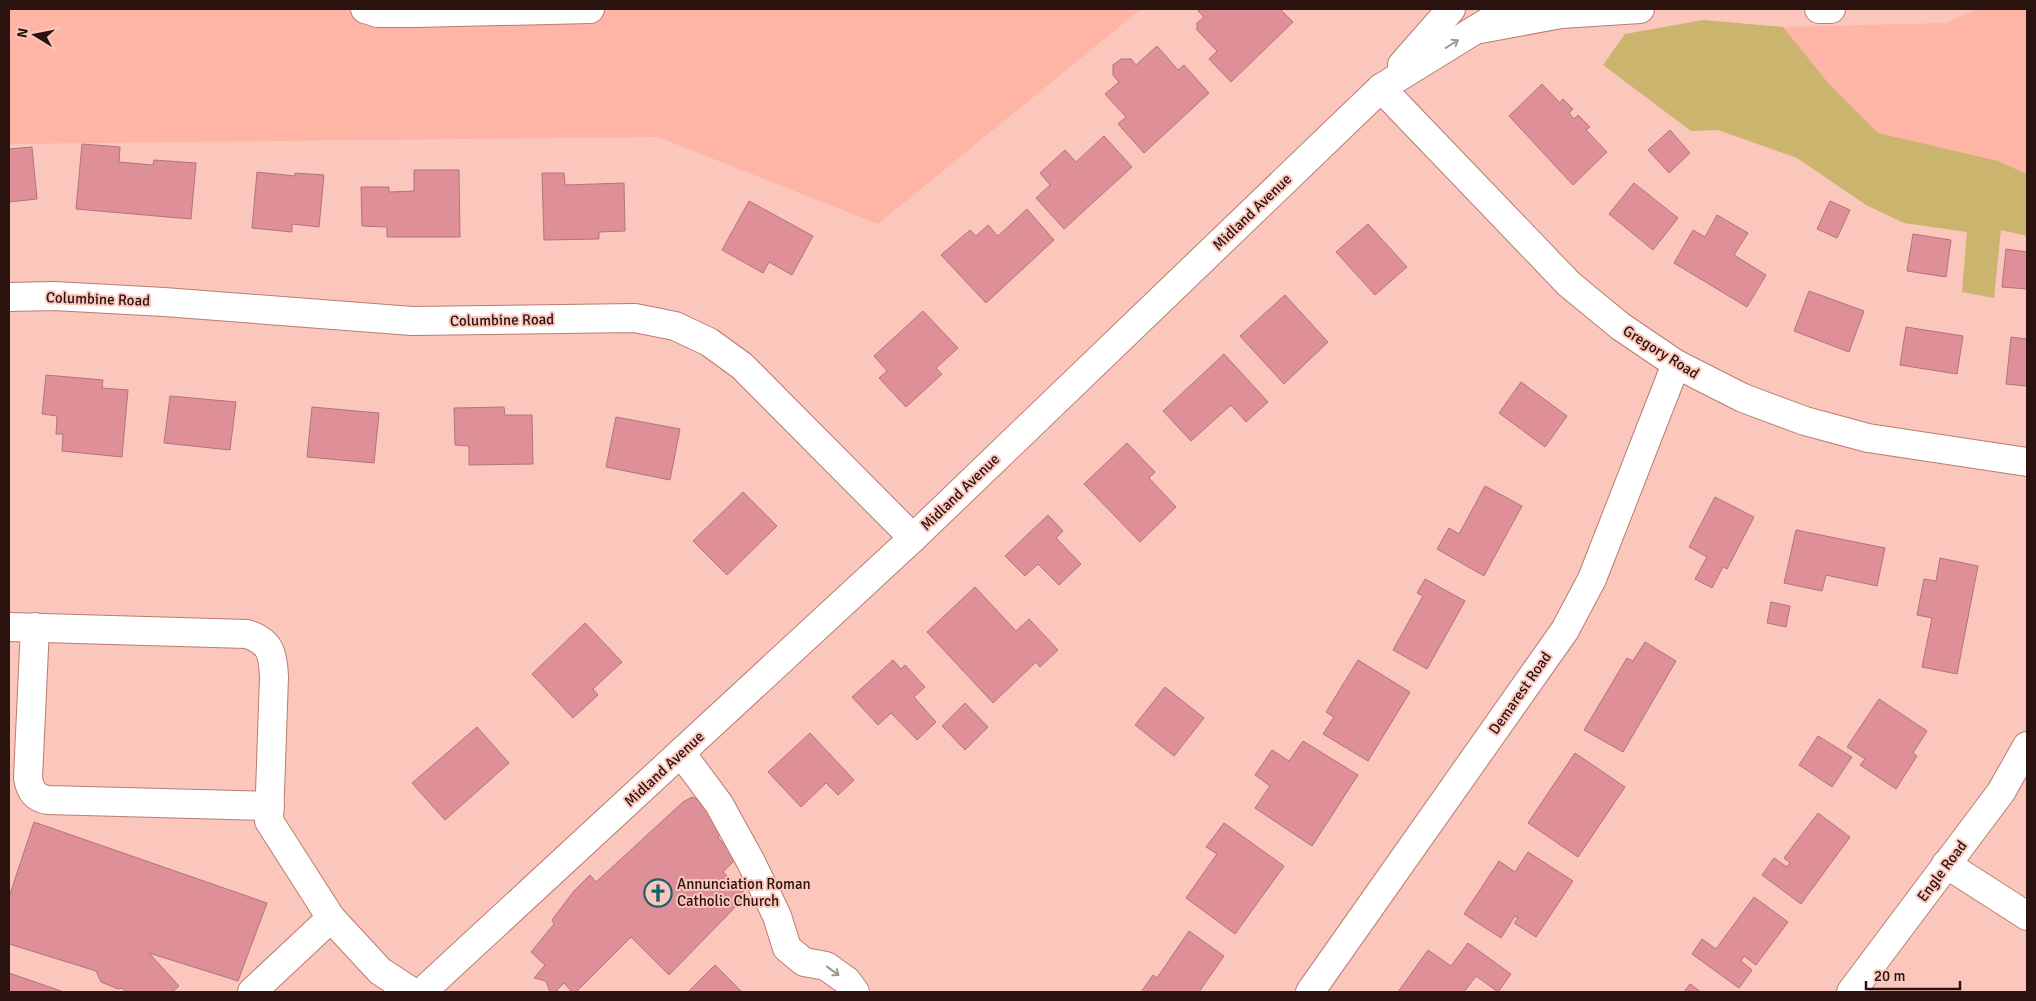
<svg xmlns="http://www.w3.org/2000/svg" width="2036" height="1001" font-family="Signika,sans-serif">
  <rect width="100%" height="100%" fill="#fbc6bb"/>
  <g fill="#feb5a6">
    <polygon points="9,9 1141,9 878,224 658,137 9,144"/>
    <polygon points="1976,9 2027,9 2027,174 1998,161 1878,133 1829,84 1783,27 1946,23"/>
  </g>
  <polygon fill="#cbb46e" points="1703,20 1783,27 1829,84 1878,133 1998,161 2027,174 2027,236 2001,230 1994,298 1962,292 1967,232 1904,223 1866,205 1797,158 1718,130 1691,131 1603,65 1625,34"/>
  <g fill="#de8f98" stroke="#b2747c">
    <polygon points="1200,9 1280,9 1293,22 1231,82 1209,59 1217,51 1197,30 1197,23 1204,17 1198,11"/>
    <polygon points="1157,46 1178,70 1184,65 1209,93 1144,153 1118,124 1126,117 1105,94 1119,82 1113,75 1113,65 1121,59 1131,59 1136,65"/>
    <polygon points="1542,84 1560,103 1563,99 1573,109 1569,113 1574,119 1578,115 1590,127 1586,130 1607,152 1573,185 1509,116"/>
    <polygon points="1670,130 1690,153 1669,173 1648,150"/>
    <polygon points="1104,136 1132,167 1064,229 1036,198 1050,185 1040,173 1065,150 1076,162"/>
    <polygon points="82,144 120,147 119,162 153,165 154,160 196,163 191,219 76,209"/>
    <polygon points="32,147 37,199 9,202 9,149"/>
    <polygon points="414,170 459,170 460,237 387,237 387,227 362,226 361,187 389,187 389,192 414,191"/>
    <polygon points="257,172 295,176 295,173 324,175 319,227 292,224 292,232 252,228"/>
    <polygon points="542,173 564,173 565,185 624,183 625,231 599,232 599,239 544,240"/>
    <polygon points="1634,183 1678,218 1653,250 1609,214"/>
    <polygon points="749,201 813,236 792,275 769,262 763,273 722,250"/>
    <polygon points="1830,201 1850,210 1837,238 1817,229"/>
    <polygon points="1027,209 1054,240 986,303 941,255 970,230 976,236 988,225 998,236"/>
    <polygon points="1717,215 1748,233 1734,255 1766,275 1747,307 1674,263 1693,230 1705,237"/>
    <polygon points="1368,224 1407,267 1375,295 1336,252"/>
    <polygon points="1913,234 1951,240 1946,277 1907,271"/>
    <polygon points="2006,249 2027,252 2027,289 2002,287"/>
    <polygon points="1809,291 1864,311 1849,352 1794,331"/>
    <polygon points="1285,295 1328,342 1284,384 1240,336"/>
    <polygon points="923,311 958,348 936,368 942,374 906,407 879,378 887,371 874,356"/>
    <polygon points="1906,327 1963,336 1957,374 1900,365"/>
    <polygon points="2011,337 2027,339 2027,386 2006,384"/>
    <polygon points="1224,354 1268,402 1246,422 1231,405 1191,441 1163,411"/>
    <polygon points="46,375 103,380 102,388 128,390 122,457 62,451 63,434 56,434 57,416 42,414"/>
    <polygon points="1521,382 1567,416 1545,447 1499,413"/>
    <polygon points="170,396 236,402 230,450 164,443"/>
    <polygon points="312,407 379,413 374,463 307,457"/>
    <polygon points="504,407 505,415 532,415 533,464 469,465 469,446 455,445 454,408"/>
    <polygon points="616,417 680,429 670,480 606,467"/>
    <polygon points="1127,443 1155,472 1149,478 1176,507 1140,542 1084,484"/>
    <polygon points="1485,486 1522,506 1484,576 1437,549 1449,528 1459,534"/>
    <polygon points="743,492 777,526 727,575 693,541"/>
    <polygon points="1715,497 1754,517 1727,569 1723,567 1712,588 1695,579 1707,557 1689,547"/>
    <polygon points="1048,515 1063,531 1056,538 1081,564 1059,585 1038,564 1025,576 1005,556"/>
    <polygon points="1796,530 1885,548 1877,586 1826,575 1822,591 1784,583"/>
    <polygon points="1940,558 1978,566 1957,674 1922,667 1932,618 1917,615 1924,579 1936,581"/>
    <polygon points="1425,579 1465,601 1427,669 1393,650 1423,596 1417,593"/>
    <polygon points="975,587 1016,631 1029,619 1058,650 1040,667 1036,662 993,703 927,632"/>
    <polygon points="1771,602 1790,606 1786,627 1767,623"/>
    <polygon points="585,623 622,662 593,689 598,695 573,718 532,674"/>
    <polygon points="1645,642 1676,661 1623,752 1584,730 1627,658 1633,661"/>
    <polygon points="893,660 901,669 905,665 925,687 914,697 936,722 917,740 891,713 878,725 852,697"/>
    <polygon points="1358,660 1410,692 1368,761 1323,734 1334,717 1326,712"/>
    <polygon points="1165,687 1204,718 1174,756 1135,725"/>
    <polygon points="1879,699 1927,731 1913,753 1917,756 1896,789 1860,765 1865,759 1847,747"/>
    <polygon points="965,703 988,727 965,750 942,726"/>
    <polygon points="477,727 509,763 445,820 412,783"/>
    <polygon points="810,733 854,780 838,795 826,783 801,807 768,772"/>
    <polygon points="1818,736 1852,757 1832,787 1799,765"/>
    <polygon points="1303,741 1358,775 1312,846 1255,808 1270,786 1255,775 1272,750 1289,761"/>
    <polygon points="1575,753 1625,787 1578,857 1528,823"/>
    <polygon points="692,797 709,804 721,831 718,838 738,857 723,872 747,895 669,975 631,937 576,992 572,992 564,983 555,992 550,992 546,981 534,978 545,965 531,952 554,924 552,920 574,891 590,875 596,882 683,802"/>
    <polygon points="1818,813 1850,837 1801,904 1762,875 1774,858 1787,867 1790,863 1784,858"/>
    <polygon points="34,822 267,903 238,981 149,953 179,986 172,992 126,992 122,988 118,989 101,982 96,971 9,944 9,897"/>
    <polygon points="1224,823 1284,866 1235,934 1186,898 1217,854 1206,847"/>
    <polygon points="1528,852 1573,881 1536,937 1514,923 1518,918 1515,916 1501,938 1464,914 1499,861 1515,872"/>
    <polygon points="1754,897 1788,922 1756,965 1744,956 1741,961 1752,970 1739,988 1692,954 1702,939 1716,949"/>
    <polygon points="1189,931 1224,956 1199,992 1141,992 1153,975 1157,978"/>
    <polygon points="1468,943 1511,974 1498,992 1476,976 1464,992 1398,992 1428,950 1451,966"/>
    <polygon points="715,965 742,992 688,992"/>
    <polygon points="9,973 64,992 9,992"/>
    <polygon points="1690,984 1701,992 1684,992"/>
  </g>
  <g fill="none" stroke-linecap="round" stroke-linejoin="round">
    <g stroke="#b97d70" stroke-width="30">
      <g id="minor">
        <polyline points="365,9 378,13 415,13"/>
        <polyline points="415,9 415,13 590,9"/>
        <polyline points="1402,65 1451,9"/>
        <polyline points="1381,88 1569,284 1620,326 1676,364 1743,398 1805,421 1868,438 2027,462"/>
        <polyline points="9,297 54,296 164,302 412,321 635,318 675,326 709,342 742,366 913,538"/>
        <path d="M9,627l238,7c24,8 26,20 27,43l-5,144 62,97 49,53 32,21"/>
        <path d="M35,627l-7,151c2,13 7,20 20,22l222,6"/>
        <polyline points="681,753 719,804 751,862 777,916 787,948 804,962 826,966 847,981 855,992"/>
        <polyline points="1946,864 2027,916"/>
        <polyline points="252,992 331,918"/>
        <polyline points="422,992 913,538 1381,88 1509,9"/>
        <polyline points="1310,992 1565,630 1592,579 1676,364"/>
        <polyline points="1851,992 2001,792 2027,746"/>
      </g>
    </g>
    <g stroke="#b97d70" stroke-width="30">
      <g id="highway">
        <polyline points="1819,9 1831,9"/>
        <polyline points="1475,30 1561,14 1640,9"/>
      </g>
    </g>
    <use href="#minor" stroke="#fff" stroke-width="28"/>
    <use href="#highway" stroke="#fff" stroke-width="28"/>
  </g>
  <defs><path id="oneway-shaft" d="M-6 0H5M1.5-3L5.5 0L1.5 3" fill="none" stroke-width="1.6" stroke-linecap="round" stroke-linejoin="round" transform="scale(1.25)"/></defs>
  <g stroke="#9f9593">
    <use href="#oneway-shaft" transform="translate(1452 44) rotate(-32)"/>
    <use href="#oneway-shaft" transform="translate(833 971) rotate(36)"/>
  </g>
  <defs>
    <g id="church-ring" transform="scale(1.4375)"><circle r="9.5" fill="#fbc6bb" stroke="#16616e" stroke-width="1.5"/><path d="M-1.2-6h2.4v3.5h3.3v2.4h-3.3V6h-2.4V-.1h-3.3v-2.4h3.3Z" fill="#16616e"/></g>
  </defs>
  <g fill-rule="evenodd">
    <use href="#church-ring" x="658" y="893"/>
  </g>
  <g text-anchor="middle" dominant-baseline="central" stroke-width="4" stroke-linejoin="round" paint-order="stroke">
    <g font-size="15" fill="#2a130f" stroke="#fbc6bb">
      <text transform="translate(1252 212) rotate(-44)">Midland Avenue</text>
      <text transform="translate(98 299) rotate(2)">Columbine Road</text>
      <text transform="translate(502 320) rotate(-1)">Columbine Road</text>
      <text transform="translate(1661 352) rotate(32)">Gregory Road</text>
      <text transform="translate(960 492) rotate(-44)">Midland Avenue</text>
      <text transform="translate(1520 693) rotate(-55)">Demarest Road</text>
      <text transform="translate(664 769) rotate(-43)">Midland Avenue</text>
      <text transform="translate(1942 871) rotate(-53)">Engle Road</text>
    </g>
    <g font-size="15" fill="#2a130f" stroke="#fbc6bb" text-anchor="start">
      <text x="677" y="884">Annunciation Roman<tspan x="677" dy="17">Catholic Church</tspan></text>
    </g>
  </g>
  <rect width="2036" height="1001" fill="none" stroke="#2a130f" stroke-width="20"/>
  <g transform="translate(35 35) rotate(280)" stroke="#fbc6bb" stroke-width="4" paint-order="stroke">
  <path d="M0-4L9 19L0 12L-9 19Z" fill="#2a130f"/>
  <text y="-8" font-size="14" font-weight="bold" text-anchor="middle" fill="#2a130f">N</text>
  </g>
  <path d="M1866 981v8h94v-8" fill="none" stroke="#2a130f" stroke-width="2.5"/>
  <text x="1874" y="981" font-size="15" fill="#2a130f" stroke="#fbc6bb" stroke-width="4" paint-order="stroke">20 m</text>
</svg>
